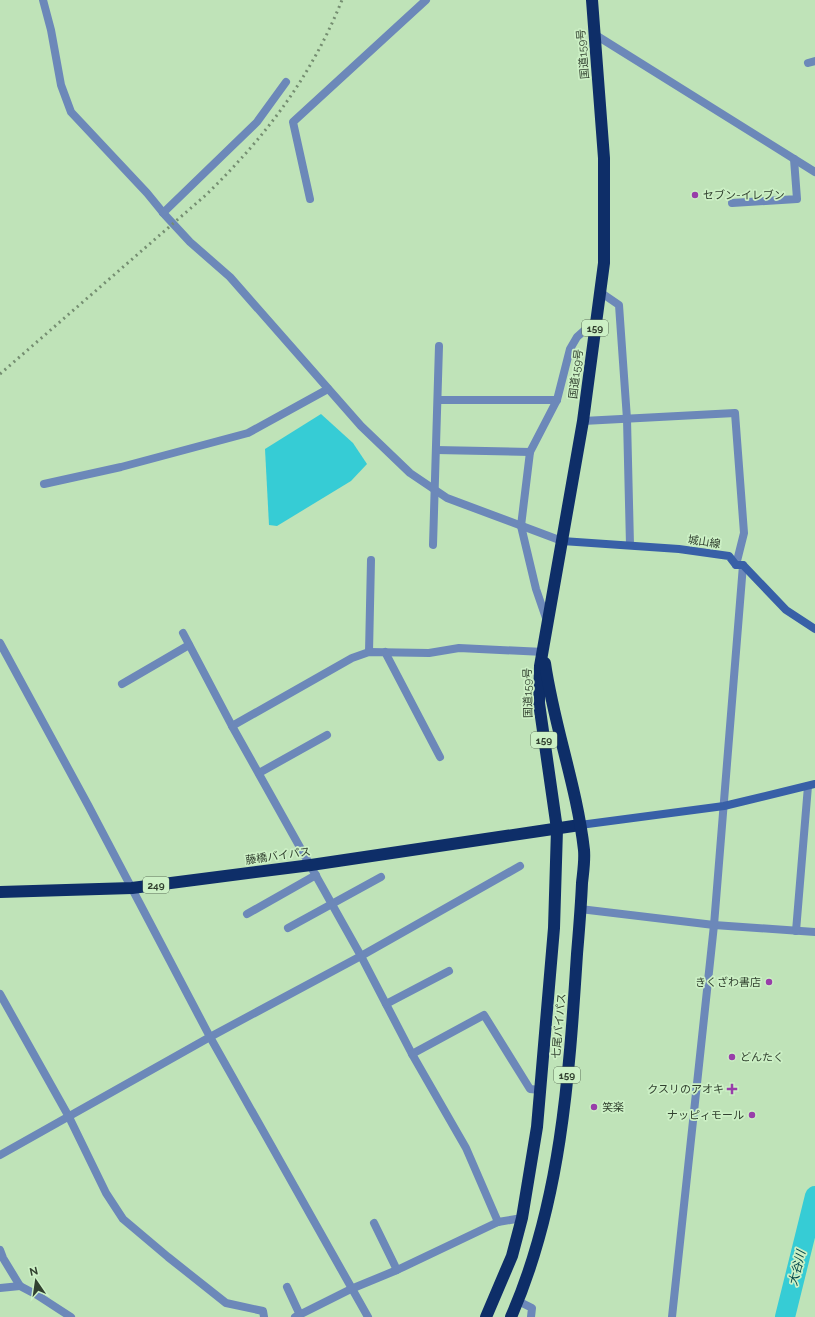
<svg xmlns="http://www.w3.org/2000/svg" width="815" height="1317" font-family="Raleway,'Noto Sans JP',sans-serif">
  <rect width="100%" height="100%" fill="#bfe3b8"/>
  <polygon fill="#36ccd5" points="321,414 353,443 367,464 351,481 277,526 269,525 265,449"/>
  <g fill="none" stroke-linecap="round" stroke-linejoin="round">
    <polyline stroke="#36ccd5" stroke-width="20" points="785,1317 815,1196"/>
    <g stroke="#6c88b9" stroke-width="8">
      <polyline points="43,0 51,30 61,85 71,112 147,193 165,215 190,242 230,277 361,426 410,473 447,498 562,541"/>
      <polyline points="594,34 815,172"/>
      <polyline points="808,63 815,61"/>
      <polyline points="310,199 293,122 426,0"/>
      <polyline points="732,203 797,199 794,159"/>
      <polyline points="163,213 257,122 286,82"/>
      <polyline points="600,292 619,305 627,419 630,545"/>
      <polyline points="438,400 557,400"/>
      <polyline points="583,421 735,413 744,533 736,565"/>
      <polyline points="436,450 530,452"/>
      <polyline points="44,484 121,467 248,433 328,389"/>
      <polyline points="433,545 439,346"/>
      <polyline points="547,621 536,589 521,526 530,452 557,400 570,349 577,337 596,320"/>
      <polyline points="183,633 232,726 361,956 412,1054 466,1148 498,1222"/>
      <polyline points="0,643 88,805 210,1037 368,1317"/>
      <polyline points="369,652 371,560"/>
      <polyline points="385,652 440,757"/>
      <polyline points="122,684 189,645"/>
      <polyline points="232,726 352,658 369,652 429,653 459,648 544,652"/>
      <polyline points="259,773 327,735"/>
      <polyline points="580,909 714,925 815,932"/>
      <polyline points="247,914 316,875"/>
      <polyline points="288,928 381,877"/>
      <polyline points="796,931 808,786"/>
      <polyline points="0,994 69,1117 106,1193 123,1219 168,1257 226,1303 263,1311 264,1317"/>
      <polyline points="386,1004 449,971"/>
      <polyline points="412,1054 484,1015 530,1089 540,1090"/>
      <polyline points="0,1155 210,1037 361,956 520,866"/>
      <polyline points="374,1223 397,1270"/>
      <polyline points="0,1250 3,1258 20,1286 37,1295 71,1317"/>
      <polyline points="287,1287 300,1315"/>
      <polyline points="0,1288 20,1286"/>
      <polyline points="518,1301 532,1308 531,1317"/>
      <polyline points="295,1317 351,1289 397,1270 498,1222 522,1218"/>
      <polyline points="672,1317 714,925 743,565"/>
    </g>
    <g stroke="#3860a7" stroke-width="8">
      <polyline points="562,541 679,549 729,556 736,565 743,565 786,610 815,629"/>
      <polyline points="580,825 724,806 815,784"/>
    </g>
    <g stroke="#0e2e68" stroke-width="12">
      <polyline points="0,892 132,888 311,865 580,825"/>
      <polyline points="486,1317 512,1256 522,1218 537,1127 554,928 557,829 539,703 540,666 583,421 604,263 604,158 592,0"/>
      <path d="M511,1317c50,-114 58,-240 66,-363 2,-24 4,-47 5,-71 1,-10 3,-22 2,-33 -7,-63 -30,-124 -39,-187"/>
    </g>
    <path stroke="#758e71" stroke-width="3" stroke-dasharray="2 4" stroke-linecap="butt" d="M0,374l207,-180c59,-58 104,-117 135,-194"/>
  </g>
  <g fill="#983ea9" stroke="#ccf0c5" stroke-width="1.5">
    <circle cx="695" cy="195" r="4"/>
    <circle cx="769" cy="982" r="4"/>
    <circle cx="732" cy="1057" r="4"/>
    <path d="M730 1083h4v4h4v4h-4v4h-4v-4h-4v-4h4z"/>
    <circle cx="594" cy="1107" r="4"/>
    <circle cx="752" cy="1115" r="4"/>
  </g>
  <g text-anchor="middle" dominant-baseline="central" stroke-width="3.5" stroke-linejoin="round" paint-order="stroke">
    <g fill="#ccf0c5" stroke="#60755c" stroke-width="1">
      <rect x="582" y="320" width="26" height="16" rx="3"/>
      <rect x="531" y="732" width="26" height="16" rx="3"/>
      <rect x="143" y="877" width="26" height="16" rx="3"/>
      <rect x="554" y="1067" width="26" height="16" rx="3"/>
    </g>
    <g font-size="10" font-weight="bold" fill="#31402f">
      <text x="595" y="328">159</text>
      <text x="544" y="740">159</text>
      <text x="156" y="885">249</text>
      <text x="567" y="1075">159</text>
    </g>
    <g font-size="11" fill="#31402f" stroke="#ccf0c5">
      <text transform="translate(583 54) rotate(-95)">国道159号</text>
      <text transform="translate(576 374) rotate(-83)">国道159号</text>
      <text transform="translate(704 542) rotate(9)">城山線</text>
      <text transform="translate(528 693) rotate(-91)">国道159号</text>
      <text transform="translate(278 856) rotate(-8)">藤橋バイパス</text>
      <text transform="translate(559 1026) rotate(-85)">七尾バイパス</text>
    </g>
    <g font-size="11" fill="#31402f" stroke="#ccf0c5" text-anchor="start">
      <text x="703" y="195">セブン-イレブン</text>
      <text x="761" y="982" text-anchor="end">きくざわ書店</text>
      <text x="740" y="1057">どんたく</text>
      <text x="724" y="1089" text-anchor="end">クスリのアオキ</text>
      <text x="602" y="1107">笑楽</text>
      <text x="744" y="1115" text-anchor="end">ナッピィモール</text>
    </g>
    <g font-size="12" font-style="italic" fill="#06484c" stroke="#ccf0c5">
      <text transform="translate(797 1268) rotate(-76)">大谷川</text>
    </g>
  </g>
  <g transform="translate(36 1281) rotate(347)" stroke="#ccf0c5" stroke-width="3" paint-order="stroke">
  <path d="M0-3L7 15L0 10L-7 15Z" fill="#31402f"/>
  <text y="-6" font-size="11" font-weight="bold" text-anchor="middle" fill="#31402f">N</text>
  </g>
</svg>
